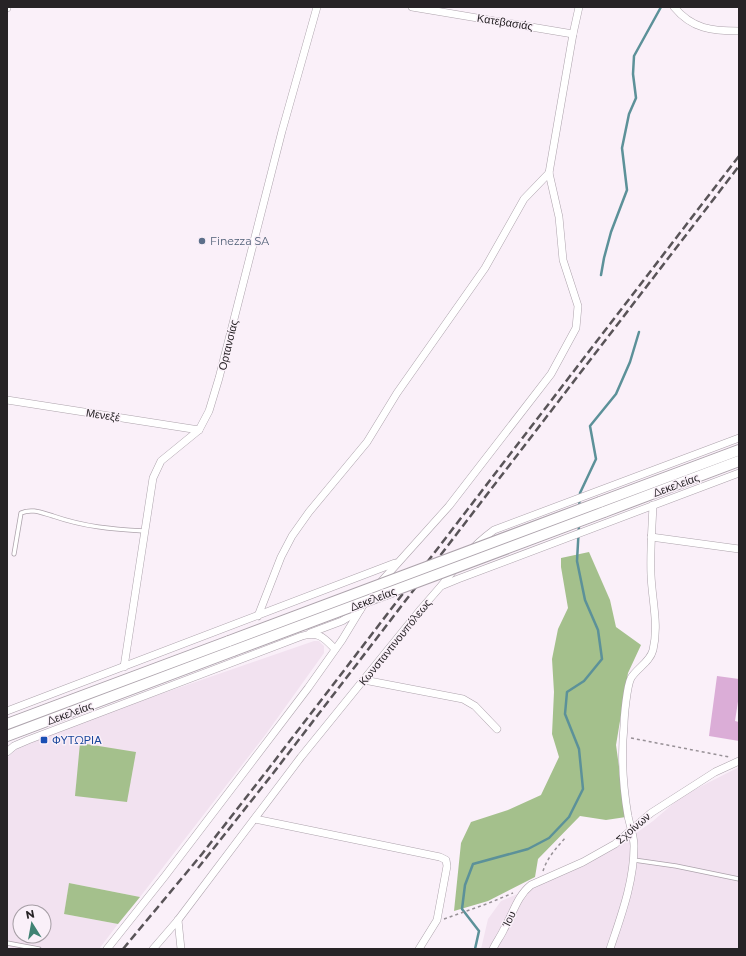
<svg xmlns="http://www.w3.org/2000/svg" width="746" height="956" font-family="Montserrat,sans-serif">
  <rect width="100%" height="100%" fill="#faf0f9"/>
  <g fill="#f2e2f0" fill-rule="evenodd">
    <path d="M314,641h5l5,5v7l-58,81 -126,163 -71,-14 -5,31 54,10 -19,25h-92v-191l18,-17zM20,912h24v24h-24z"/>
    <polygon points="739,767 739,949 481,949 488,919 501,901 567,873 617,847 653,821 682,796"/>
  </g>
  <g fill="#a4c08c">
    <polygon points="589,552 610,600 616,627 641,645 628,673 616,745 626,817 606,820 580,816 538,859 535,877 488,901 454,911 461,843 471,822 508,810 541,795 559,757 552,734 554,692 552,659 558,629 568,608 561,567 561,558"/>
    <polygon points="80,743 136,752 127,802 75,796"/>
    <polygon points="69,883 140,897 118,924 64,914"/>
  </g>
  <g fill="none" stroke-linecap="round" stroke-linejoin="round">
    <g stroke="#5c9199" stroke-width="2.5">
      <polyline points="601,275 604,258 611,232 627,190 622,148 629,114 636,98 633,74 634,56 661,7"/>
      <polyline points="579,508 580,493 596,459 590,426 616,394 630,362 639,332"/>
      <polyline points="475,949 479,931 462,909 465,885 473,864 528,849 549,838 569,817 583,789 579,749 565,714 567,692 584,681 602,659 598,630 585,600 577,561 579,525"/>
    </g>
  </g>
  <polygon fill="#dbadd7" points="717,676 739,679 739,695 735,721 739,722 739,741 709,736"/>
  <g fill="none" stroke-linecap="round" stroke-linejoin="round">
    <g stroke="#ada3ac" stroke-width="5">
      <g id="service">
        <path d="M14,554l7,-41c11,-5 21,0 32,3 32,11 58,13 91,15"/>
        <polyline points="634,860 676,866 739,879"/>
        <polyline points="7,943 39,949"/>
      </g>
    </g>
    <g stroke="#ada3ac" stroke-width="8">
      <g id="minor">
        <polyline points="412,7 573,34"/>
        <path d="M674,7c18,22 38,24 65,24"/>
        <polyline points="7,8 7,7"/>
        <polyline points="7,400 199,430"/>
        <polyline points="651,537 739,549"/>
        <path d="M442,585c17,-22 29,-38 52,-55l245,-92"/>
        <polyline points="258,616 281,557 292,536 309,512 367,442 397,393 485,268 524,199 549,173"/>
        <polyline points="310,633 342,621 360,610"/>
        <polyline points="124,667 153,478 161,461 199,430 209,411 219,378 282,131 317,7"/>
        <polyline points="364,680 463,699 475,706 497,729"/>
        <polyline points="7,711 395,563"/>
        <path d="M7,752l7,-6 14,-6 274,-104c17,-5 22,2 33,13"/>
        <polyline points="255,819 440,857 446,860 447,866 437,920 419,949"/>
        <polyline points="178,920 181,949"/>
        <polyline points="107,949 165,876 308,688 342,640 370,594 449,506 551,374 576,328 578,306 563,260 559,217 549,173 573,34 579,7"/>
        <polyline points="153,949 178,920 301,757 421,609 441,586 458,579 739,473"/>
        <path d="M493,949c3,-7 8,-13 11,-20 9,-15 13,-33 27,-44l52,-23 32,-18 36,-31 64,-41 24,-11"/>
        <path d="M610,949c11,-33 24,-67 24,-103 0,-10 -4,-20 -6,-30 -5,-29 -7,-60 -4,-90 0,-10 3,-40 7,-48 6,-10 19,-16 22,-28 6,-25 -1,-50 -2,-75 -1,-23 1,-47 2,-70"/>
      </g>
    </g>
    <g stroke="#ada3ac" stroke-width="12">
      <g id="secondary">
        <polyline points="600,502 739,450"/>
        <polyline points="604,512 739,461"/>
        <polyline points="7,724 229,641"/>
        <polyline points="7,736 233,651"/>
      </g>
    </g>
    <g stroke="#989197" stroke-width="1.5" stroke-dasharray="3 3" stroke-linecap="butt">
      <polyline points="631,738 729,757"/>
      <path d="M543,871c4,-13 14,-24 23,-34"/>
      <polyline points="444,919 489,903 513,893"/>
    </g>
    <use href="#service" stroke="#fff" stroke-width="3.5"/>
    <use href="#minor" stroke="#fff" stroke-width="7"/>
    <use href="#secondary" stroke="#fff" stroke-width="10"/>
    <g stroke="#595458" stroke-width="2.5" stroke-dasharray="8 4" stroke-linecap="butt">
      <polyline points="198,868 271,776 739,166"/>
      <polyline points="123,949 202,854 266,772 739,156"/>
    </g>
    <g stroke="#ada3ac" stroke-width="12" stroke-linecap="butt">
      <g id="secondary-bridge">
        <polyline points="229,641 600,502"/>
        <polyline points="233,651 604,512"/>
      </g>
    </g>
    <use href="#secondary-bridge" stroke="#fff" stroke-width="10"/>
  </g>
  <circle fill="#5c6f8a" stroke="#faf0f9" stroke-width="1.5" cx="202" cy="241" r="4"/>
  <rect fill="#1a4fb4" stroke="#faf0f9" stroke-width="1.5" x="40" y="736" width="8" height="8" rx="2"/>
  <g text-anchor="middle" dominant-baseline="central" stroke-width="3" stroke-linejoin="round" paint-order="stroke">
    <g font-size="11" fill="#272326" stroke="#faf0f9">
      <text transform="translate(505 22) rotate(9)">Κατεβασιάς</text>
      <text transform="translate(228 345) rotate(-76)">Ορτανσίας</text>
      <text transform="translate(103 415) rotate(9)">Μενεξέ</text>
      <text transform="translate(676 485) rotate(-20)">Δεκελείας</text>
      <text transform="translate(373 599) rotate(-21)">Δεκελείας</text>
      <text transform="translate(395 642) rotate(-51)">Κωνσταντινουπόλεως</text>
      <text transform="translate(70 713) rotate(-20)">Δεκελείας</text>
      <text transform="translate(633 828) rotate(-41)">Σχοίνων</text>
      <text transform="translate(509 919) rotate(-64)">Ίου</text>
    </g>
    <g font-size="11" fill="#4e5e75" stroke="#faf0f9" text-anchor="start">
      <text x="210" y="241">Finezza SA</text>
    </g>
    <g font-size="11" fill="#164399" stroke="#faf0f9" text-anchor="start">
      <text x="52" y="740">ΦΥΤΩΡΙΑ</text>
    </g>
  </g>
  <rect width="746" height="956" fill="none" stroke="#272326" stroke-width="16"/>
  <g transform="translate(32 924) rotate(349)"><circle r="19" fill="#faf0f9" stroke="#a69ea5"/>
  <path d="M0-3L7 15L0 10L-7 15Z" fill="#408273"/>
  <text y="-6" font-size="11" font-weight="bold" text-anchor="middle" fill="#272326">N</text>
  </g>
</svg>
